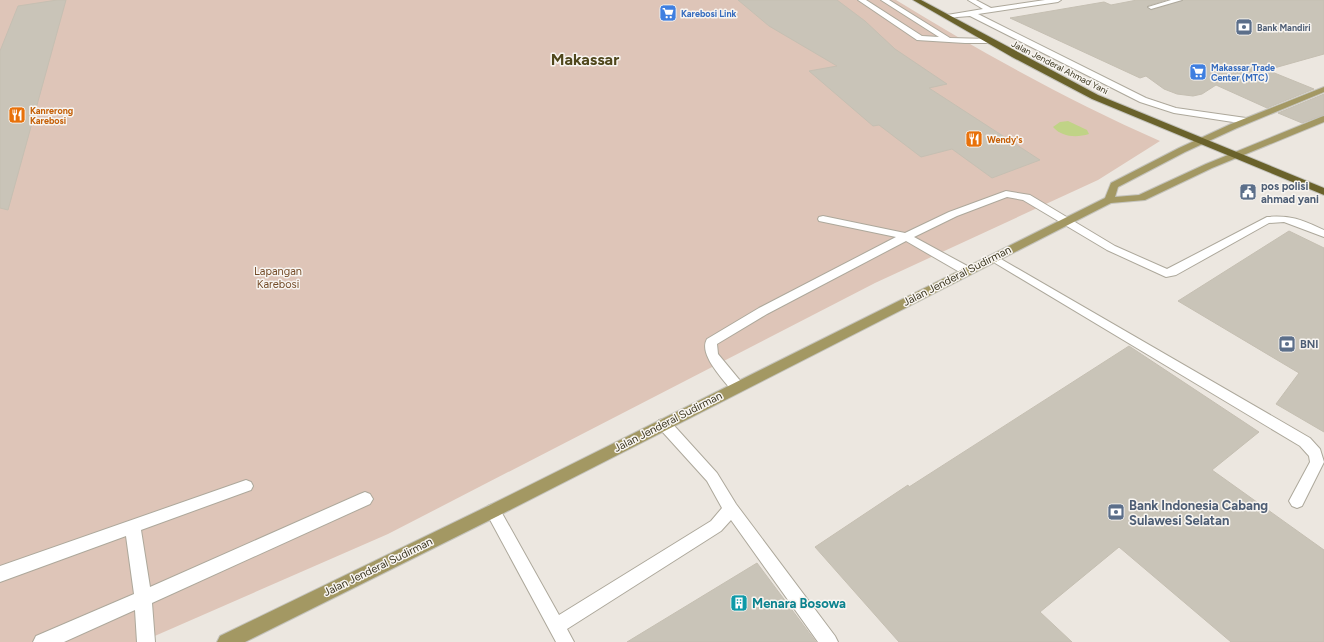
<svg xmlns="http://www.w3.org/2000/svg" width="1324" height="642" font-family="Figtree,sans-serif">
  <rect width="100%" height="100%" fill="#ece7e0"/>
  <path fill="#dec5b8" d="M0,0h896c85,52 173,101 264,141l-62,39 -223,103 -487,251 -247,108h-141z"/>
  <path fill="#c0d386" d="M1068,121l19,9 2,4c-13,4 -27,3 -36,-7l7,-5z"/>
  <g fill="#c9c4b8" stroke="#c5bfb2">
    <polygon points="57,0 66,0 8,210 0,208 0,51 18,6"/>
    <polygon points="738,0 837,0 865,21 895,49 947,84 929,88 1040,160 992,178 952,149 921,157 879,125 873,126 809,71 837,66 769,26"/>
    <polygon points="1137,0 1166,0 1147,6 1151,10 1183,0 1324,0 1324,54 1267,70 1314,89 1267,108 1216,85 1202,94 1193,96 1177,94 1164,89 1146,76 1140,78 1010,18 1104,2 1111,5"/>
    <polygon points="1324,94 1324,115 1302,123 1278,113"/>
    <polygon points="1289,231 1324,248 1324,432 1276,404 1299,373 1178,301"/>
    <polygon points="1129,346 1259,432 1212,470 1324,550 1324,642 1231,642 1119,547 1040,612 1072,642 899,642 815,547 908,485 909,487"/>
    <polygon points="757,563 816,642 627,642"/>
  </g>
  <g fill="none" stroke-linecap="round" stroke-linejoin="round">
    <g stroke="#ada89b" stroke-width="2">
      <g id="minor">
        <polygon points="858,0 866,0 922,36 939,37 881,0 889,0 950,38 989,39 993,41 989,43 965,43 917,40"/>
        <polygon points="968,0 976,0 991,8 1045,0 1061,0 1058,2 978,14 1146,98 1176,108 1246,118 1250,121 1246,124 1174,113 1140,102 970,16 945,18 945,16 947,15 983,9"/>
        <polygon points="1171,0 1182,0 1151,9 1148,7"/>
        <path d="M1006,191l24,4 85,51 52,23 100,-52c25,-2 35,3 57,13v7l-40,-15 -15,1 -93,52 -10,2 -59,-27 -84,-50 -16,-3 -50,19 -43,21 57,31 2,3 -2,3h-8l-57,-33 -139,73 -50,30 1,10 24,29 2,4 -2,4 -5,1 -5,-1c-9,-12 -34,-37 -25,-52l52,-31 137,-71 -77,-16 -1,-2 1,-2 4,-1 82,17 44,-21z"/>
        <polygon points="994,255 1310,438 1320,449 1324,462 1302,506 1297,508 1292,506 1289,501 1310,462 1309,456 1300,446 990,260 989,258 990,256"/>
        <polygon points="664,419 669,420 717,473 736,504 835,636 838,642 818,642 731,520 721,531 567,629 574,642 556,642 488,516 485,511 488,506 493,504 498,506 559,615 711,521 722,508 707,481 659,428 657,424 659,420"/>
        <polygon points="246,480 251,482 253,486 251,490 141,530 150,587 360,494 365,492 370,494 373,499 370,504 152,603 155,642 137,642 135,610 64,642 33,642 36,636 134,594 126,536 0,582 0,566"/>
      </g>
    </g>
    <g stroke="#c4c3bc" stroke-width="2">
      <polygon id="major" points="1324,87 1324,92 1237,128 1185,152 1118,187 1115,197 1139,195 1206,164 1321,117 1324,116 1324,122 1212,168 1145,200 1111,203 498,516 245,642 217,642 220,636 488,506 1105,198 1111,183 1179,148 1231,124"/>
    </g>
    <g stroke="#c4c3bc" stroke-width="2">
      <polygon id="highway" points="913,0 921,0 1098,95 1324,188 1324,195 1092,99 1012,57"/>
    </g>
    <use href="#minor" fill="#fff" fill-rule="evenodd"/>
    <use href="#major" fill="#a39863" fill-rule="evenodd"/>
    <use href="#highway" fill="#6a622b" fill-rule="evenodd"/>
  </g>
  <defs>
    <g id="supermarket-square" transform="scale(0.9)"><rect x="-9" y="-9" width="18" height="18" rx="4" fill="#3f7fe0" stroke="#f8f5f1"/><path d="M-6-5.5h2.5l.6 2H6L4.5 2H-2.5L-4.4-4H-6ZM-1.5 3.2a1.3 1.3 0 1 0 .1 0ZM3 3.2a1.3 1.3 0 1 0 .1 0Z" fill="#fff"/></g>
    <g id="bank-square" transform="scale(0.9)"><rect x="-9" y="-9" width="18" height="18" rx="4" fill="#5c6f8a" stroke="#f8f5f1"/><path d="M-6-4H6V4H-6ZM0-2.3a2.3 2.3 0 1 0 0 4.6a2.3 2.3 0 1 0 0-4.6Z" fill="#fff"/></g>
    <g id="restaurant-square" transform="scale(0.9)"><rect x="-9" y="-9" width="18" height="18" rx="4" fill="#e8710a" stroke="#f8f5f1"/><path d="M-5-6h1v4h1v-4h1v4h1v-4h1v5L-1.5 .5V6h-2V.5L-5-1ZM5-6V6H3V1.5H1.5Q1.5-4 5-6Z" fill="#fff"/></g>
    <g id="civic-square" transform="scale(0.9)"><rect x="-9" y="-9" width="18" height="18" rx="4" fill="#5c6f8a" stroke="#f8f5f1"/><path d="M-.6-6.5H3V-4.5H.6V-3L4-1V1h2V6H-6V1h2V-1L-.6-3ZM-1.2 2.5V6h2.4V2.5Z" fill="#fff"/></g>
    <g id="building-square" transform="scale(0.9)"><rect x="-9" y="-9" width="18" height="18" rx="4" fill="#0f9aa8" stroke="#f8f5f1"/><path d="M-4-6H4V6H1V3H-1V6H-4ZM-2.5-4.3h1.7v1.8h-1.7ZM.8-4.3h1.7v1.8H.8ZM-2.5-1h1.7V.8h-1.7ZM.8-1h1.7V.8H.8Z" fill="#fff"/></g>
  </defs>
  <g fill-rule="evenodd">
    <use href="#supermarket-square" x="668" y="13"/>
    <use href="#bank-square" x="1244" y="27"/>
    <use href="#supermarket-square" x="1198" y="72"/>
    <use href="#restaurant-square" x="17" y="115"/>
    <use href="#restaurant-square" x="974" y="139"/>
    <use href="#civic-square" x="1248" y="192"/>
    <use href="#bank-square" x="1287" y="344"/>
    <use href="#bank-square" x="1116" y="512"/>
    <use href="#building-square" x="739" y="603"/>
  </g>
  <g text-anchor="middle" dominant-baseline="central" stroke-width="3" stroke-linejoin="round" paint-order="stroke">
    <g font-size="9" font-weight="bold" fill="#366cbe" stroke="#f8f5f1" text-anchor="start">
      <text x="681" y="13">Karebosi Link</text>
      <text x="1211" y="67">Makassar Trade<tspan x="1211" dy="10">Center (MTC)</tspan></text>
    </g>
    <g font-size="9" font-weight="bold" fill="#4e5e75" stroke="#f8f5f1" text-anchor="start">
      <text x="1257" y="27">Bank Mandiri</text>
    </g>
    <g font-size="9" fill="#3c3720" stroke="#f8f5f1">
      <text transform="translate(1060 67) rotate(27)">Jalan Jenderal Ahmad Yani</text>
    </g>
    <g font-size="9" font-weight="bold" fill="#c56008" stroke="#f8f5f1" text-anchor="start">
      <text x="30" y="110">Kanrerong<tspan x="30" dy="10">Karebosi</tspan></text>
      <text x="987" y="139">Wendy's</text>
    </g>
    <g font-size="11" font-weight="bold" fill="#4e5e75" stroke="#f8f5f1" text-anchor="start">
      <text x="1261" y="186">pos polisi<tspan x="1261" dy="13">ahmad yani</tspan></text>
      <text x="1300" y="344">BNI</text>
    </g>
    <g font-size="11" fill="#754d29" stroke="#f8f5f1">
      <text x="278" y="271">Lapangan<tspan x="278" dy="13">Karebosi</tspan></text>
    </g>
    <g font-size="11" fill="#3c3720" stroke="#f8f5f1">
      <text transform="translate(957 276) rotate(-27)">Jalan Jenderal Sudirman</text>
      <text transform="translate(668 422) rotate(-27)">Jalan Jenderal Sudirman</text>
      <text transform="translate(378 567) rotate(-26)">Jalan Jenderal Sudirman</text>
    </g>
    <g font-size="13" font-weight="bold" fill="#4e5e75" stroke="#f8f5f1" text-anchor="start">
      <text x="1129" y="505">Bank Indonesia Cabang<tspan x="1129" dy="15">Sulawesi Selatan</tspan></text>
    </g>
    <g font-size="13" font-weight="bold" fill="#0d838f" stroke="#f8f5f1" text-anchor="start">
      <text x="752" y="603">Menara Bosowa</text>
    </g>
    <g font-size="16" font-weight="bold" fill="#4f471c" stroke="#f8f5f1">
      <text x="585" y="59">Makassar</text>
    </g>
  </g>
</svg>
